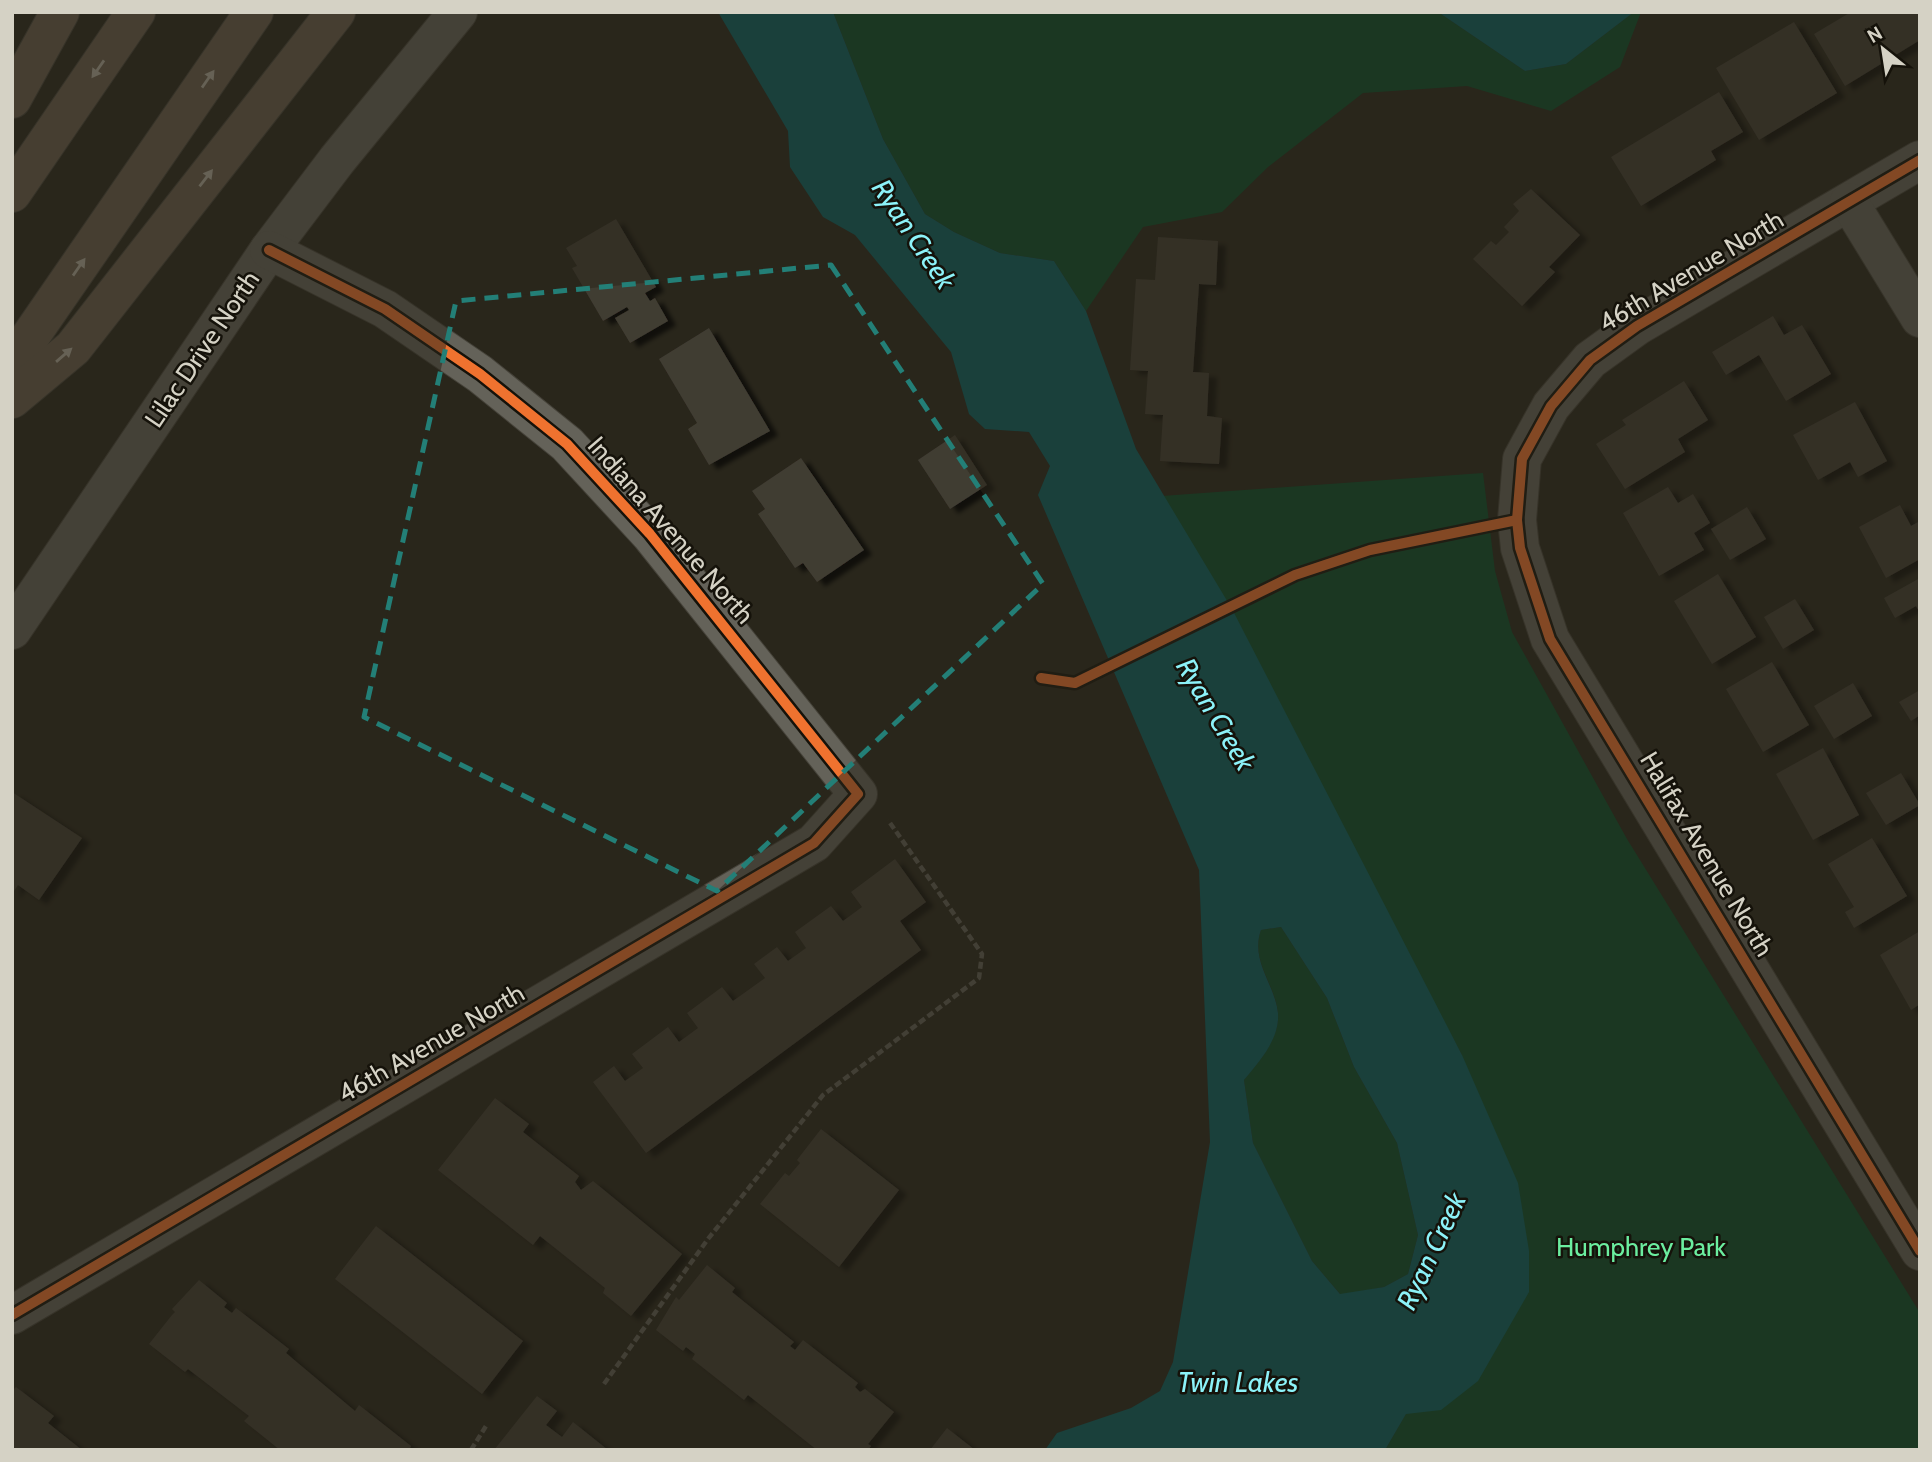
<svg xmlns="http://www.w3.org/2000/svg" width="1932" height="1462" font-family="Cabin,sans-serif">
  <defs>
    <filter id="shadow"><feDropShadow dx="8" dy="4.5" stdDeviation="2" flood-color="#0009"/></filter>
  </defs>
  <rect width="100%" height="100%" fill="#29261b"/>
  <g fill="#094d2b">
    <polygon points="833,12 1438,12 1525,71 1566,64 1634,12 1641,12 1620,67 1551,111 1467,86 1363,93 1268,167 1222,212 1143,227 1086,311 1054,261 1000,253 954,232 925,214 883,139"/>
    <polygon points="1483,473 1495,571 1512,632 1627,839 1920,1313 1920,1450 1385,1450 1415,1398 1462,1055 1162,496"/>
    <path d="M1281,927l46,71 27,69 43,76 21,92 -10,39 -24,13 -43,8 -29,-34 -59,-118 -9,-63c15,-18 36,-42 34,-67 -3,-30 -28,-52 -17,-83z"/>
  </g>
  <g fill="#075f63" fill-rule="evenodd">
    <path d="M718,12h115l50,127 42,75 29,18 46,21 54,8 32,50 50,138 96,160 230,446 56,128 11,68v41l-51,89 -37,29 -35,4 -21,36h-340l12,-17 74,-25 29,-17 13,-29 37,-220 -11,-272 -161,-375 12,-29 -21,-34 -44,-3 -16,-15 -18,-62 -96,-117 -32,-18 -33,-50 -2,-36zM1281,927l46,71 27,69 43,76 21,92 -10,39 -24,13 -44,7 -28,-33 -59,-118 -9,-63c15,-18 36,-41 34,-67 -3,-29 -28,-52 -17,-83z"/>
    <polygon points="1438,12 1634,12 1566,64 1525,71"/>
  </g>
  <g fill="#403c33" filter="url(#shadow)">
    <polygon points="1851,12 1920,12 1920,40 1845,86 1814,34"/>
    <polygon points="1794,22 1837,93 1759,140 1716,68"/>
    <polygon points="1719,92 1743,132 1711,151 1716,160 1641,206 1611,157"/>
    <polygon points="1531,189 1580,235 1549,267 1555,272 1522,306 1473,259 1491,241 1496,245 1509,232 1504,227 1519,211 1513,204"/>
    <polygon points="616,219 656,287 645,293 650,301 655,298 668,321 630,343 615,318 629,310 627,307 603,321 572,268 577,266 566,248"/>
    <polygon points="1158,237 1218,241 1216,285 1199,284 1193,372 1209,373 1207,416 1222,418 1219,464 1160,461 1163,415 1145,414 1148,371 1130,370 1136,279 1155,280"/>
    <polygon points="1773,316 1784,335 1802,325 1831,374 1786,401 1759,355 1726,375 1712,352"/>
    <polygon points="709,328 770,431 709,465 688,429 697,423 659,359"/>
    <polygon points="1684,381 1708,420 1678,439 1685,452 1625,489 1596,444 1626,425 1622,420"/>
    <polygon points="1855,402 1887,461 1858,477 1850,462 1818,480 1793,435"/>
    <polygon points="955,435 987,485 950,509 918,460"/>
    <polygon points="801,458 864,550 817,582 803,563 795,568 758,514 765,509 752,491"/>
    <polygon points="1668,487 1678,503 1693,494 1710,523 1694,533 1704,550 1659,576 1623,513"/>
    <polygon points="1900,505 1911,526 1920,521 1920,559 1886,578 1859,527"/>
    <polygon points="1747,507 1766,539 1730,560 1711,529"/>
    <polygon points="1718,574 1756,637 1712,664 1674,601"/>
    <polygon points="1920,578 1920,613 1916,606 1895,618 1884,598"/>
    <polygon points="1795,599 1814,630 1783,649 1764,617"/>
    <polygon points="1772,662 1809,725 1763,752 1726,689"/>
    <polygon points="1853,683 1872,716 1834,739 1814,706"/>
    <polygon points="1920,690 1920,715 1911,721 1899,702"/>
    <polygon points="1823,748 1859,815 1813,840 1776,774"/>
    <polygon points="1901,773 1920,805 1886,825 1866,793"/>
    <polygon points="12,792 82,838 39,900 18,885 12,894"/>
    <polygon points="1872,838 1907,896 1854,928 1845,912 1854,907 1828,864"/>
    <polygon points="895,859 926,902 900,921 921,950 646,1153 593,1082 614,1066 625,1081 643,1068 632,1054 668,1027 679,1042 698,1028 687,1013 722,987 733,1001 765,978 754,964 777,947 788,961 806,948 795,932 831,906 843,921 862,907 851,892"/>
    <polygon points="1920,931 1920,1004 1911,1010 1880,955"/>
    <polygon points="495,1098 529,1124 523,1132 579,1176 575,1182 581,1190 593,1181 682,1254 631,1316 603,1293 605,1288 540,1236 533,1245 438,1170"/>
    <polygon points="821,1129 899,1190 839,1267 760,1204 785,1173 789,1176 800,1163 797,1160"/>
    <polygon points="376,1226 523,1341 482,1394 335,1279"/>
    <polygon points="707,1265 735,1288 732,1292 794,1342 790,1346 795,1350 803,1340 858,1383 855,1387 860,1392 865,1389 894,1412 868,1444 871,1446 868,1450 817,1450 748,1395 744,1400 692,1359 695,1354 686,1347 683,1351 656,1330 676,1297 679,1300"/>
    <polygon points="199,1280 227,1303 224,1307 232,1313 236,1308 289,1349 286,1353 355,1411 359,1405 411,1446 409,1450 280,1450 244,1421 249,1416 188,1369 185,1372 149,1344 172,1315 175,1312 172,1309"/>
    <polygon points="16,1387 54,1416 48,1423 82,1450 12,1450 12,1391"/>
    <polygon points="537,1396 557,1411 546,1425 562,1437 573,1422 608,1450 494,1450"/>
    <polygon points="947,1428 975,1450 930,1450"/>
  </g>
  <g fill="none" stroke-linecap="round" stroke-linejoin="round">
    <g stroke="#454239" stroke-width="40">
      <g id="street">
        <polyline points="1920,160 1637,326 1590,360 1551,406 1522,459 1517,520 1520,548 1550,639 1920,1251"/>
        <polyline points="1849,202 1920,318"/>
        <polyline points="12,630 269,250 337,160 458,12"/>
        <polyline points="12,1315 814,843 858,794 650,534 567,444 480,374 385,309 269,250"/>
      </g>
    </g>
    <g stroke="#454239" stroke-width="40">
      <g id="highway">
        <polyline points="12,99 60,12"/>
        <polyline points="12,193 136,12"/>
        <polyline points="12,363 254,12"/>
        <polyline points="12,399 73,348 336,12"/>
      </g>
    </g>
    <g stroke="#605d55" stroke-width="4.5" stroke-dasharray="7 3.5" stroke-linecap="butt">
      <polyline points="604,1384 708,1239 823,1095 979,978 982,954 888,820"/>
      <polyline points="471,1450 486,1426"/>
    </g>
    <use href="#street" stroke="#646259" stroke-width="38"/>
    <use href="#highway" stroke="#685c4d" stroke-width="38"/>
    <g stroke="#15120a" stroke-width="15">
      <g id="cycleway">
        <polyline points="1920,160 1637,326 1590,360 1551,406 1522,459 1517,520 1520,548 1550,639 1920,1251"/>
        <polyline points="1041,678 1075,683 1295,575 1370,550 1517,520"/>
        <polyline points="12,1315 814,843 858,794 650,534 567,444 480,374 385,309 269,250"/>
      </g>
    </g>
    <use href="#cycleway" stroke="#ef722f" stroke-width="10"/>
  </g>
  <defs><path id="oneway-solid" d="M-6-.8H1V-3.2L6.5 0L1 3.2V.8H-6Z" transform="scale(1.75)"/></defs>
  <g fill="#afa99b">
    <use href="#oneway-solid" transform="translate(98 69) rotate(125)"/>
    <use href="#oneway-solid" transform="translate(208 79) rotate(-55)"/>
    <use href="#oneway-solid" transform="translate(206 178) rotate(-52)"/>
    <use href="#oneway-solid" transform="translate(79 267) rotate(-55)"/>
    <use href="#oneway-solid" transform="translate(64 355) rotate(-41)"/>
  </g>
  <path d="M0 0H1932V1462H0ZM831,265l212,319 -326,307 -353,-174 92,-416z" fill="#29261b" fill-opacity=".55" fill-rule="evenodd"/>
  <path fill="none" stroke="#237f77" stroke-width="5" stroke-dasharray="14 9" stroke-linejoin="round" d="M831,265l212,319 -326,307 -353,-174 92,-416z"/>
  <g text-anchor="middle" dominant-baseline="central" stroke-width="5" stroke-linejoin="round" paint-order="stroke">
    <g font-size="26" fill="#d5d2c5" stroke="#15120a">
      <text transform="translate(1691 271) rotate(-31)">46th Avenue North</text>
      <text transform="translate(202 349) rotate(-56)">Lilac Drive North</text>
      <text transform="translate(671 530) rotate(49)">Indiana Avenue North</text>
      <text transform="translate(1707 854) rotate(59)">Halifax Avenue North</text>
      <text transform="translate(431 1043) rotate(-30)">46th Avenue North</text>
    </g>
    <g font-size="26" fill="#6bed9f" stroke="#15120a">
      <text x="1641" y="1247">Humphrey Park</text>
    </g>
    <g font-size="28" font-style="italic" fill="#8cf2f8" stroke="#15120a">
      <text transform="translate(914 234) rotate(56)">Ryan Creek</text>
      <text transform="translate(1216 714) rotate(59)">Ryan Creek</text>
      <text transform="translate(1431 1251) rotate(-65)">Ryan Creek</text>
      <text x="1238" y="1382">Twin Lakes</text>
    </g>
  </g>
  <rect width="1932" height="1462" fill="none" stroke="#d5d2c5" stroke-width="28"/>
  <g transform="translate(1883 49) rotate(330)" stroke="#15120a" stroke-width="5" paint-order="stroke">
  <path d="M0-5L12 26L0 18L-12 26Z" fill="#d5d2c5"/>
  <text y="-10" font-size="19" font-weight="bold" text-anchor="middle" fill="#d5d2c5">N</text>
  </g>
</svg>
